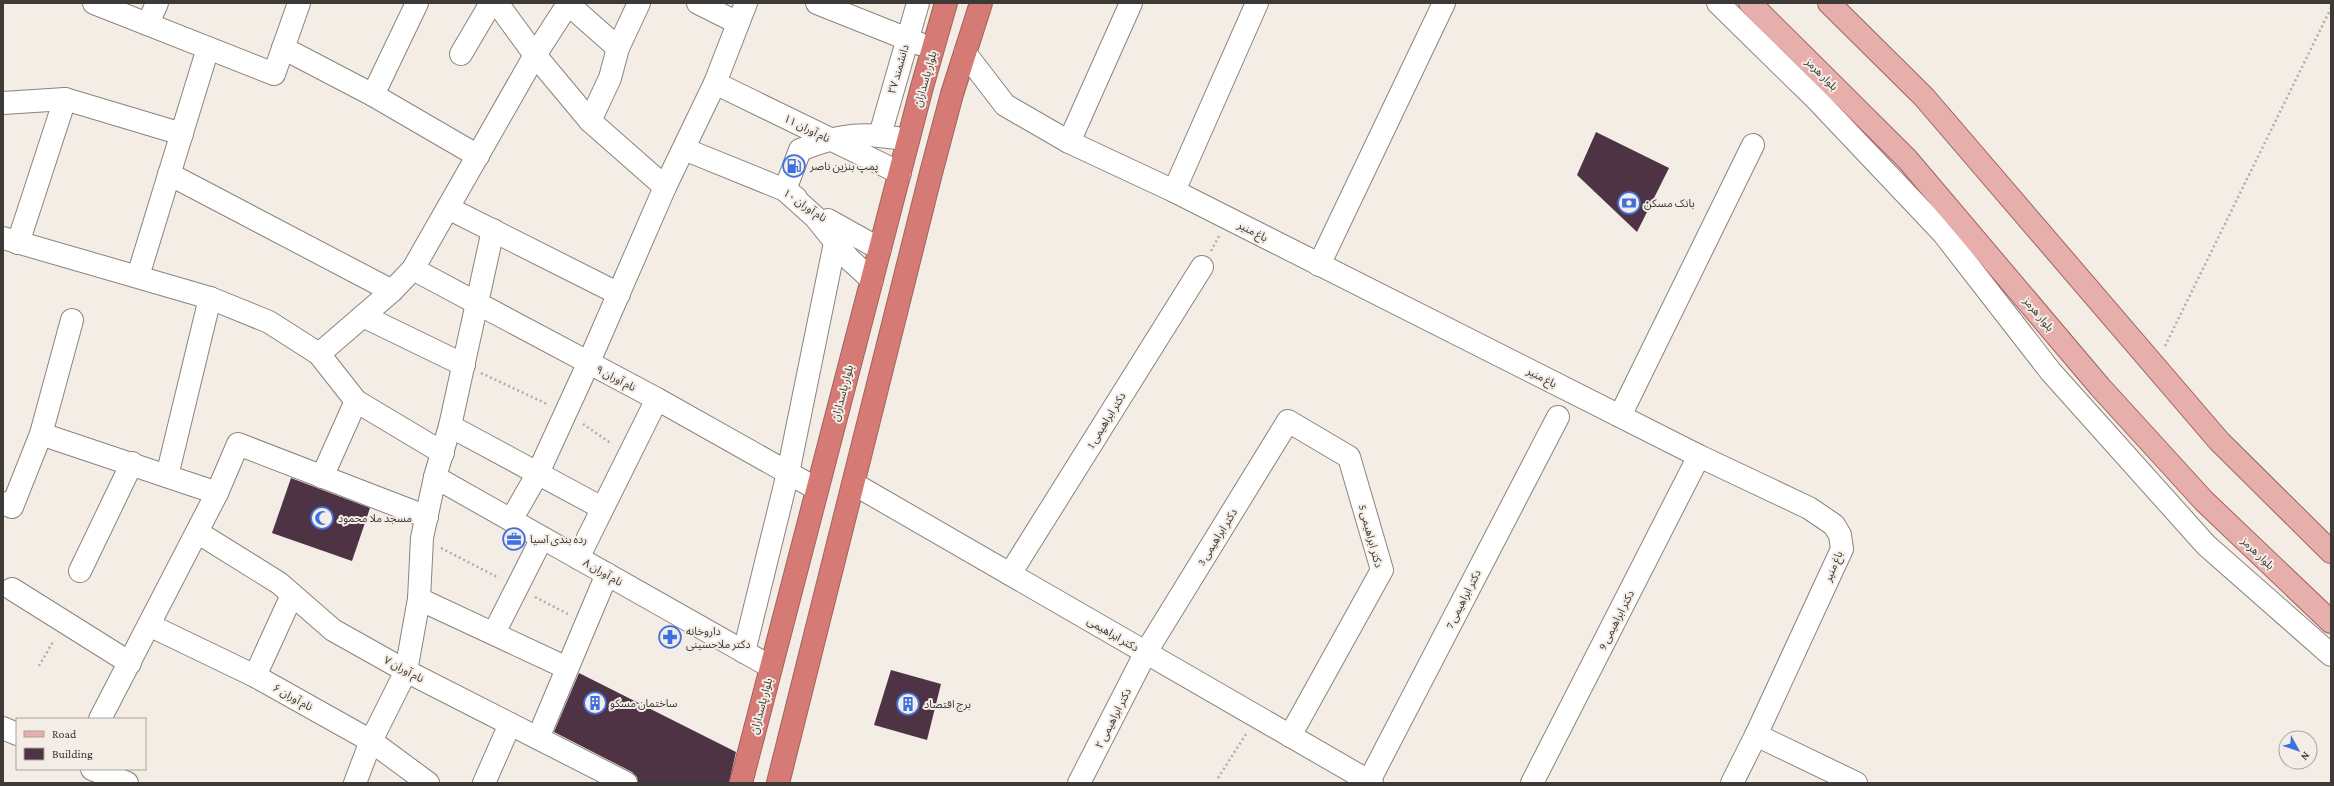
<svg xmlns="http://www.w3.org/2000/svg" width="2334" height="786" font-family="'Crimson Pro','Noto Sans Arabic',serif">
  <rect width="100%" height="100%" fill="#f4ede5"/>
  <g fill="#4d3344">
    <polygon points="1596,132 1669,168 1637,232 1577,175"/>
    <polygon points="291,478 370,508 352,561 272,533"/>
    <polygon points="891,670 941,684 927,740 874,725"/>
    <polygon points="579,673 736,752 729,783 638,783 637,777 632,772 554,732"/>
  </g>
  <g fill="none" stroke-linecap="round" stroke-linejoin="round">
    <g stroke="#8a847d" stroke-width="24">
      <g id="minor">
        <polyline points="94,3 274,74 299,3"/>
        <polyline points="497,3 535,55 590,121 665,187"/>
        <polyline points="567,3 618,48"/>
        <polyline points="698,3 738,23"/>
        <polyline points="817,3 920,44"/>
        <polyline points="1718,3 1817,100 1943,233 2051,372 2206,545 2331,655"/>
        <polyline points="148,24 157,3"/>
        <polyline points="283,48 373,95 417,3"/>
        <polyline points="965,53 1005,105 1069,142 1174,191 1699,456 1809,508 1834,525 1840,535 1842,549 1756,735 1856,783"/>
        <polyline points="461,54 491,3"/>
        <polyline points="715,83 900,173"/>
        <polyline points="373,95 478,156"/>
        <polyline points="3,103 65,99 182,134"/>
        <polyline points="590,121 610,78 618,48 639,3"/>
        <polyline points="880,135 918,3"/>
        <polyline points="1069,142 1131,3"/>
        <polyline points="684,149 785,190 796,198"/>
        <polyline points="169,174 392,291"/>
        <polyline points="1174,191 1257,3"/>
        <polyline points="448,208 619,294"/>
        <polyline points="828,220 880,249"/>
        <polyline points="3,238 210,298 269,322 319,354 356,401 443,453"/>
        <polyline points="18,243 65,99"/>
        <polyline points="1319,265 1444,3"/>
        <polyline points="413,269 657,399 817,489"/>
        <polyline points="138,276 208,48"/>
        <path d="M872,280l-23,-21 -34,-42 -30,-27 15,-40c43,-17 64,-18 108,-10"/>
        <polyline points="363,316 464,365"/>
        <polyline points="319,354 392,291 413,269 535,55 568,4"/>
        <polyline points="1620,416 1753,145"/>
        <polyline points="450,426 602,508"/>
        <polyline points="41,434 72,320"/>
        <polyline points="167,476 210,298"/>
        <polyline points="322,477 356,401"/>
        <polyline points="435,477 771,667"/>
        <polyline points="854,484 1372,783"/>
        <polyline points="3,503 12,507 41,434 217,493"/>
        <polyline points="511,520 538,473 588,364 665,187 715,83 746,3"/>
        <polyline points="197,532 279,583 333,630 406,671 626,783"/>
        <polyline points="578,558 657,399"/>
        <polyline points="80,571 132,463"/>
        <polyline points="1010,574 1202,267"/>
        <polyline points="12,589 130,663"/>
        <polyline points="419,599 567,668"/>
        <polyline points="149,625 255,676 371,741 428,783"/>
        <polyline points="494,633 542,538"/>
        <polyline points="744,652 788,473 838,228"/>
        <polyline points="255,676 292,595"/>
        <polyline points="100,719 217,493 238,444 427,517"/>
        <polyline points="3,728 17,734"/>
        <polyline points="538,738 607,574"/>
        <polyline points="92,769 127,783"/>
        <polyline points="355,783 371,741 406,671 419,599 422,538 435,477 450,426 493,230"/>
        <polyline points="484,783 510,724"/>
        <polyline points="1079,783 1146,652 1288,421 1349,457 1382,570 1290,736"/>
        <polyline points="1368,783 1558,417"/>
        <polyline points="1532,783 1699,456"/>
        <polyline points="1732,783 1756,735"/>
      </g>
    </g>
    <g stroke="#9f635f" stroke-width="24">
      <g id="major">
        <polyline points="1750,3 1907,159 2100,387 2204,501 2331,622"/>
        <polyline points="1829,3 1924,97 2219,441 2331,552"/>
      </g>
    </g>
    <g stroke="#9f635f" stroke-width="24">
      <g id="highway">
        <polyline points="741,783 922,87 946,3"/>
        <polyline points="778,783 931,173 952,94 981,3"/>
      </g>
    </g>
    <g stroke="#b2aca6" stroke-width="2.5" stroke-dasharray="2 3" stroke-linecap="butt">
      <polyline points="1211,251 1219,236"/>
      <polyline points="2165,346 2331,8"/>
      <polyline points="481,373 547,404"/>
      <polyline points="583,424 612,444"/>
      <polyline points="441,548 499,578"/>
      <polyline points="535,597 568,614"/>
      <polyline points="39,666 54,640"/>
      <polyline points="1218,778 1246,734"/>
    </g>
    <use href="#minor" stroke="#fff" stroke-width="22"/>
    <use href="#major" stroke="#e6afac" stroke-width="22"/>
    <use href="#highway" stroke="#d57a75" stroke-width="22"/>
  </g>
  <defs>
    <g id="fuel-ring" transform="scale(1.15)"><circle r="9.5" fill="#f4ede5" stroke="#3f70e1" stroke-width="1.5"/><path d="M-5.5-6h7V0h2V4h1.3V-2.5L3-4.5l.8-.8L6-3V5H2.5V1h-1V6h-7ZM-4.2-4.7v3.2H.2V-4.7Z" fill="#3f70e1"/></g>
    <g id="bank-ring" transform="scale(1.15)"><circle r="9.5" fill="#f4ede5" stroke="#3f70e1" stroke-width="1.5"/><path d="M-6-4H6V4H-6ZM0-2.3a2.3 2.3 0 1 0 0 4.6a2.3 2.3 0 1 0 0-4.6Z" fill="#3f70e1"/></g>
    <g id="mosque-ring" transform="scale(1.15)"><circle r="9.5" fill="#f4ede5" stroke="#3f70e1" stroke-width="1.5"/><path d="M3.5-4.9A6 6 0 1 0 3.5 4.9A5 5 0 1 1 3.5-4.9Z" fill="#3f70e1"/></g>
    <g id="office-ring" transform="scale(1.15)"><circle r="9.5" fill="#f4ede5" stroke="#3f70e1" stroke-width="1.5"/><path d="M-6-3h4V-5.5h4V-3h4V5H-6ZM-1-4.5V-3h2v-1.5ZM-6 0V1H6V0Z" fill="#3f70e1"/></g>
    <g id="pharmacy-ring" transform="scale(1.15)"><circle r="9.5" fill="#f4ede5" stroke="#3f70e1" stroke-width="1.5"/><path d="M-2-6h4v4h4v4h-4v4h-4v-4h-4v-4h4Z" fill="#3f70e1"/></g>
    <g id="building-ring" transform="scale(1.15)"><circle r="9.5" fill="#f4ede5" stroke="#3f70e1" stroke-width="1.5"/><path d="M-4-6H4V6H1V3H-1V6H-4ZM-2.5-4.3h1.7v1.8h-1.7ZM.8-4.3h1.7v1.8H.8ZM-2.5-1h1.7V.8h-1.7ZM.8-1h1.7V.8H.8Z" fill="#3f70e1"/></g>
  </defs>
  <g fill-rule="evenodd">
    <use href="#fuel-ring" x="794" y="166"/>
    <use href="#bank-ring" x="1629" y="203"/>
    <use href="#mosque-ring" x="322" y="518"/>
    <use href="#office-ring" x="514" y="539"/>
    <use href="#pharmacy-ring" x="670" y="637"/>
    <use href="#building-ring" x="595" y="703"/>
    <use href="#building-ring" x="908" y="704"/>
  </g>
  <g text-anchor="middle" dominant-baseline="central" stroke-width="4" stroke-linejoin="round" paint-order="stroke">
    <g font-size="11" fill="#3c3936" stroke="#f4ede5">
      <text transform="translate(898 69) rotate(-74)">دانشمند ۲۷</text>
      <text transform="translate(1822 74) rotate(45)">بلوار هرمز</text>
      <text transform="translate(925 79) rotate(-74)">بلوار پاسداران</text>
      <text transform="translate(807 128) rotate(26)">نام آوران ۱۱</text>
      <text transform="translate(805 205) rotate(34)">نام آوران ۱۰</text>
      <text transform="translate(1253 231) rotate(27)">باغ منیر</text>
      <text transform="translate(2039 314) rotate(50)">بلوار هرمز</text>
      <text transform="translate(1542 377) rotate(27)">باغ منیر</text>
      <text transform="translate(616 378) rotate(27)">نام آوران ۹</text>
      <text transform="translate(842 393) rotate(-75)">بلوار پاسداران</text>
      <text transform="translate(1106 420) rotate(-58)">دکتر ابراهیمی 1</text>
      <text transform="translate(1371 536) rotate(75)">دکتر ابراهیمی 5</text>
      <text transform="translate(1217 537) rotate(-58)">دکتر ابراهیمی 3</text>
      <text transform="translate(2258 553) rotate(44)">بلوار هرمز</text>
      <text transform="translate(1833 566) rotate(-67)">باغ منیر</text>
      <text transform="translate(603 572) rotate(30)">نام آوران ۸</text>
      <text transform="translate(1463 599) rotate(-63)">دکتر ابراهیمی 7</text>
      <text transform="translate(1616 620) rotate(-63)">دکتر ابراهیمی 9</text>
      <text transform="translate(1113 634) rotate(30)">دکتر ابراهیمی</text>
      <text transform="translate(404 669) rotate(28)">نام آوران ۷</text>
      <text transform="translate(293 697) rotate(29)">نام آوران ۶</text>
      <text transform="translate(761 706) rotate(-75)">بلوار پاسداران</text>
      <text transform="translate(1113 718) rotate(-63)">دکتر ابراهیمی ۲</text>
    </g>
    <g font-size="11" fill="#3c3936" stroke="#f4ede5" text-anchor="start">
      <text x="810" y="166">پمپ بنزین ناصر</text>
      <text x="1644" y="203">بانک مسکن</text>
      <text x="338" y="518">مسجد ملا محمود</text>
      <text x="530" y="539">رده بندی آسیا</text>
      <text x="686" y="631">داروخانه<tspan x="686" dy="13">دکتر ملاحسینی</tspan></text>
      <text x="610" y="703">ساختمان مسکو</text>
      <text x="924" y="704">برج اقتصاد</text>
    </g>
  </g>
  <rect width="2334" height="786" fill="none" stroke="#3c3936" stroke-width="8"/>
  <rect x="16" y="718" width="130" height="52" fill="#f4ede5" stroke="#aaa59f"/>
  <rect x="24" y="731" width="20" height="6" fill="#e6afac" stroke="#aaa59f"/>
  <text x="52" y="738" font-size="12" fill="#3c3936">Road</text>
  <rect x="24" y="748" width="20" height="12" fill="#4d3344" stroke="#aaa59f"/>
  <text x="52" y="758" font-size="12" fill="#3c3936">Building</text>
  <g transform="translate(2298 750) rotate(130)"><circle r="19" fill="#f4ede5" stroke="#aaa59f"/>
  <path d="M0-3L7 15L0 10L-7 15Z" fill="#3f70e1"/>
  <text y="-6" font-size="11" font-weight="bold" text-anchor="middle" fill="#3c3936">N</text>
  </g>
</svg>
